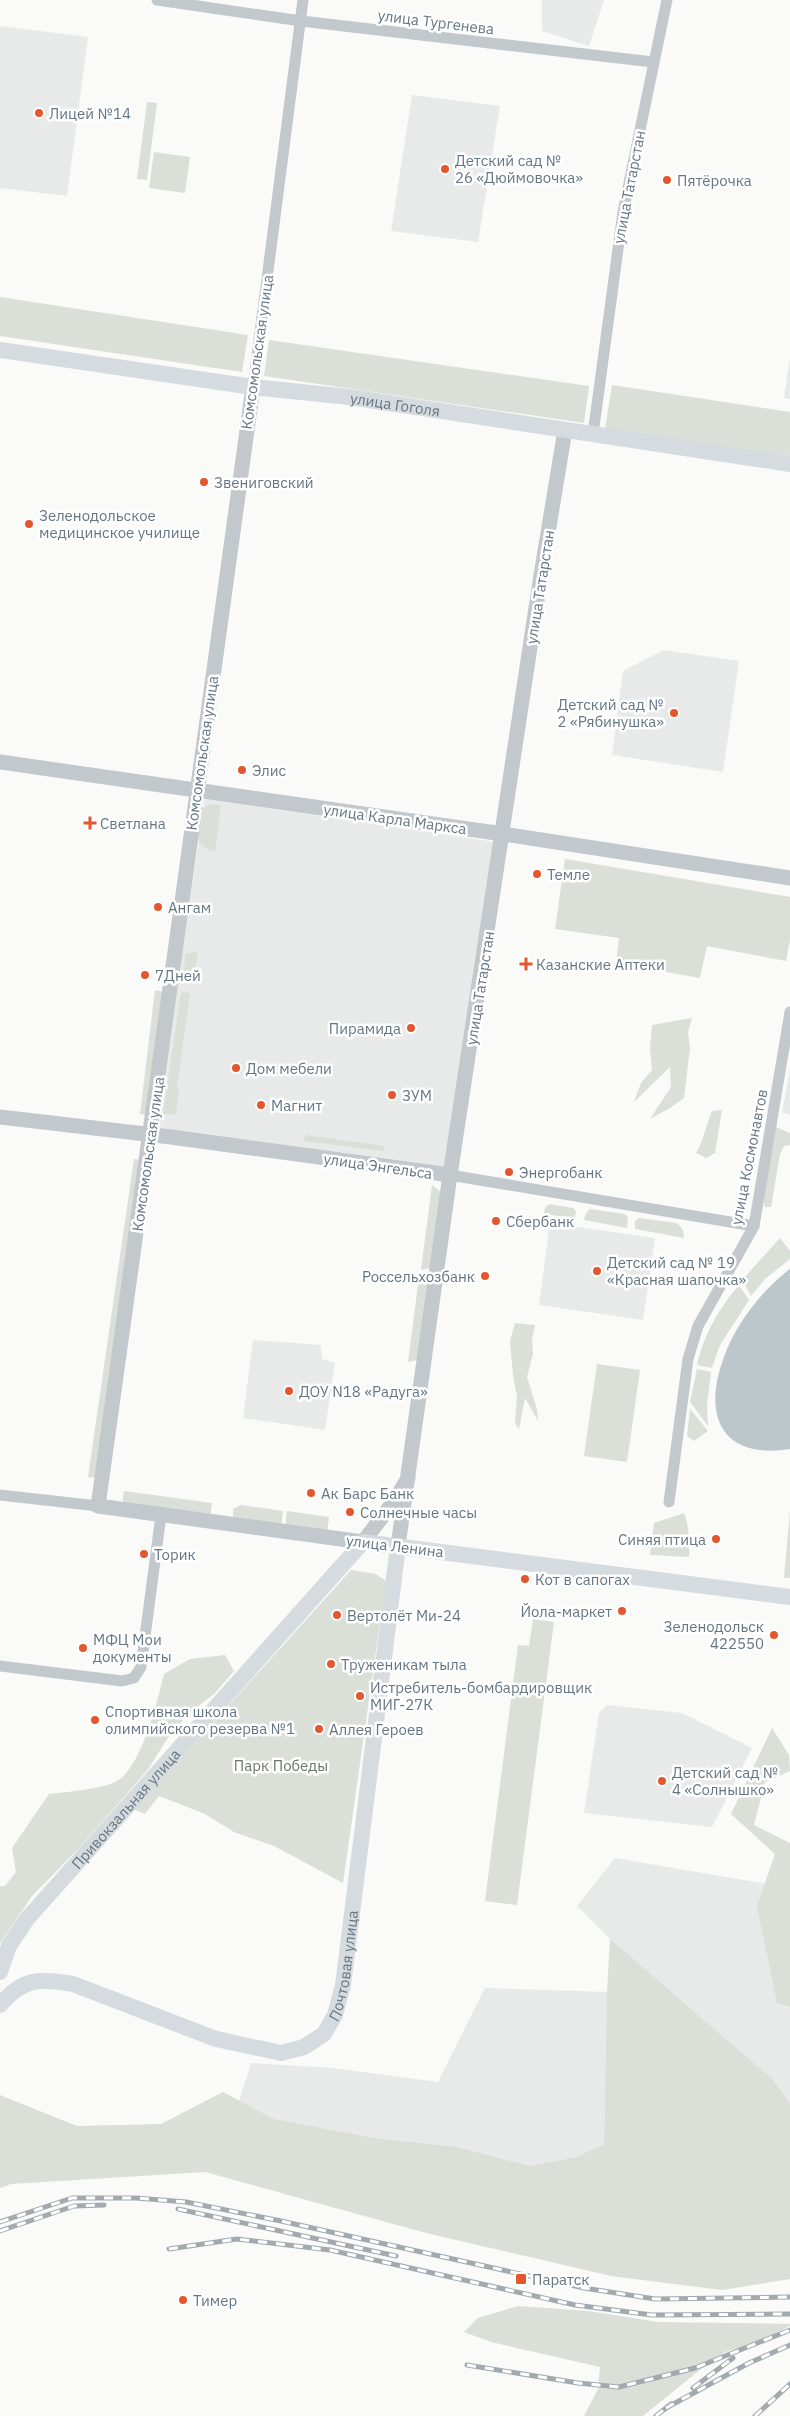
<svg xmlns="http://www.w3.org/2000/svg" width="790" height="2416" font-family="'IBM Plex Sans',sans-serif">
  <rect width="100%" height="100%" fill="#fafaf8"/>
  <g fill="#e8e9e9">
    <polygon points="542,0 604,0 589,46 542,31"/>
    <polygon points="0,26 88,37 67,196 0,188"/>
    <polygon points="412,95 500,106 478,242 391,231"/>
    <polygon points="790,358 790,399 784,398"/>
    <polygon points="664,650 739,661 723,772 612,755 623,671"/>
    <polygon points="205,799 496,842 447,1171 155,1132"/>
    <polygon points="790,1069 790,1115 782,1113"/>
    <polygon points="550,1223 655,1238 643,1320 539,1305"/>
    <polygon points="253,1340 321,1345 322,1359 335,1363 325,1430 243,1418"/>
    <polygon points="607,1705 682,1713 752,1748 712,1827 584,1813 599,1713"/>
    <polygon points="615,1858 790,1888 790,2105 784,2112 577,1906"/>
    <polygon points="485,1988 607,1992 604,2144 576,2157 530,2166 458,2147 375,2138 274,2119 239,2101 251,2063 333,2068 438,2082"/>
  </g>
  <g fill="#dadfd7">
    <polygon points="147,102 157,103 147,180 137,179"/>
    <polygon points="154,152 190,157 185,193 149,188"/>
    <polygon points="0,297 248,335 242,372 0,336"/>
    <polygon points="269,340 589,386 584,423 264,376"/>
    <polygon points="612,385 790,412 790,456 605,429"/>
    <path d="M211,804l10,1 -6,46c-24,-4 -19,-25 -12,-43z"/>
    <polygon points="565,859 790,897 790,940 786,961 707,946 700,978 616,963 619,938 555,929"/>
    <polygon points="198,951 194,977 183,975 186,954"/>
    <polygon points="155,990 165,992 149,1115 140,1114"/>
    <polygon points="181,992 190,993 177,1088 179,1089 176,1115 163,1114"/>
    <polygon points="692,1018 688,1032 690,1048 684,1098 670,1108 650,1119 671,1087 670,1067 634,1102 641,1083 652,1070 650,1048 652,1025"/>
    <path d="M722,1110l-7,43 -9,5 -10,-5c8,-13 10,-28 16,-42z"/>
    <polygon points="776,1127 790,1133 790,1145 784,1146 780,1154 771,1207 765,1207 763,1198"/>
    <polygon points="305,1135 385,1146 384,1151 304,1141"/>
    <polygon points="134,1159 144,1160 98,1478 88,1477"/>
    <polygon points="432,1185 442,1193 431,1268 421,1270"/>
    <polygon points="549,1204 573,1208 576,1211 575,1218 544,1214 545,1208"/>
    <polygon points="590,1209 625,1214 628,1218 627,1228 584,1220 586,1213"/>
    <polygon points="639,1218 677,1223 683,1230 684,1238 635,1229 635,1221"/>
    <polygon points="780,1238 790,1251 790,1259 765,1279 751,1296 742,1280"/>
    <polygon points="419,1277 428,1285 417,1360 408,1362"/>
    <path d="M739,1285l10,15 -29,45 -8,23 -15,-3c6,-29 23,-58 42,-80z"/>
    <polygon points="515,1323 535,1325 532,1340 533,1354 527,1377 537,1409 538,1421 525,1398 519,1429 515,1423 517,1396 513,1376 510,1341"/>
    <polygon points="597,1364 640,1370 627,1462 584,1456"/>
    <polygon points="697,1369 711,1372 707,1405 708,1426 690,1402"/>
    <polygon points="690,1409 708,1431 694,1441 687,1436"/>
    <polygon points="124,1491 212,1503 210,1518 122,1506"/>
    <polygon points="241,1505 283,1511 281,1528 233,1518 233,1509"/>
    <polygon points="287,1511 329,1517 327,1533 285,1527"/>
    <polygon points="790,1511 790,1578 784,1578"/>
    <path d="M684,1513c5,12 6,31 5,44l-39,-2 4,-32z"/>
    <polygon points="351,1570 376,1574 386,1581 343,1883 274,1846 234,1832 205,1814 159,1796 145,1814 133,1809 146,1797"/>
    <polygon points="533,1619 554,1622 517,1905 485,1901 518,1645 529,1646"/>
    <path d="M225,1655l9,16 -19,22 -27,21 -21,25 -18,29 -17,20 -53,60 -47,48 -32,48v-58h5l11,-14 -4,-24 37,-54c16,-2 59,-5 71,-15 23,-18 37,-77 44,-105l26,-15z"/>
    <polygon points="772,1728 789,1755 790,1771 765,1782 754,1825 790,1843 790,2007 777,2003 757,1906 775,1854 731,1814"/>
    <polygon points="610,1939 772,2079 790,2104 790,2279 722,2290 611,2276 426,2233 205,2172 11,2184 0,2188 0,2095 77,2126 161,2124 223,2092 274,2119 375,2138 458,2147 530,2166 576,2157 604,2144 607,1992"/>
    <polygon points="518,2306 588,2311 658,2322 790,2324 790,2326 753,2344 725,2352 696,2373 643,2416 584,2416 598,2389 600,2367 491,2342 464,2332 478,2318"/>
  </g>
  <path fill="#bbc7cb" d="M790,1269v180c-69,11 -88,-34 -66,-92 11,-32 39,-68 66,-88z"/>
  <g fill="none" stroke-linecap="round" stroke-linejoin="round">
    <g stroke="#c3c8cc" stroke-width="11">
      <polyline points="157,0 301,21 653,62"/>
      <polyline points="253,387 303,0"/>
      <polyline points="593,434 623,212 667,0"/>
      <polyline points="450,1175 754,1226"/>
      <polyline points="0,1495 98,1506"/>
      <polyline points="669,1502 688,1359 698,1326 754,1226 790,1012"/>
      <polyline points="0,1666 122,1681 134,1678 141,1667 161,1515"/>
    </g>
    <g stroke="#c3c8cc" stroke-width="15">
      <path d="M253,387c-53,373 -101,746 -155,1119l265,36 32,-42 13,-22"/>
      <polyline points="0,762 503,834 790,878"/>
      <polyline points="0,1117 171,1137 450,1175"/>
      <polyline points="398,1546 450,1175 541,575 565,430"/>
    </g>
    <g stroke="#d6dbdf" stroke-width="16">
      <path id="s1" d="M0,350l253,37 96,10 441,67"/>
      <path id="s2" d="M0,1972l9,-26 18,-27 336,-377 427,55"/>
      <path id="s3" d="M0,2005c22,-27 40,-27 73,-21l143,55 65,14 23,-6 20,-13 11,-19 8,-30 55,-439"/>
    </g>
    <g stroke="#a2aab0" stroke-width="5">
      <g id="rail">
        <polyline points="178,2209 396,2256"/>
        <polyline points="0,2222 72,2198 136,2198 186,2202 281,2221 584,2288 655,2299 790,2297"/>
        <polyline points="0,2231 74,2206 104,2205"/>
        <polyline points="169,2249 237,2239 330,2250 575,2305 652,2315 790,2314"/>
        <polyline points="467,2365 578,2383 619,2387 695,2368 790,2330"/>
        <polyline points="693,2388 733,2358"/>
        <polyline points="666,2408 749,2363 790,2345"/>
        <polyline points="656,2416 671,2404"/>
        <polyline points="755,2416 790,2384"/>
      </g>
    </g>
    <use href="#rail" stroke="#fff" stroke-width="3" stroke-dasharray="9" stroke-linecap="butt"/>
  </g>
  <g fill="#e4572e" stroke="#fff" stroke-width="2">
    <circle cx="39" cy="113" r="5"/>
    <circle cx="445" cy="169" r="5"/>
    <circle cx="667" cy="180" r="5"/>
    <circle cx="204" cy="482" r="5"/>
    <circle cx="29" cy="524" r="5"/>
    <circle cx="674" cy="713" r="5"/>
    <circle cx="242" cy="770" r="5"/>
    <path d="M87.5 815.5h5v5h5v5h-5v5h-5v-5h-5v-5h5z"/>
    <circle cx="537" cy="874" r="5"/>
    <circle cx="158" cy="907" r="5"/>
    <path d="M523.5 956.5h5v5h5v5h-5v5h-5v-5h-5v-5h5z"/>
    <circle cx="145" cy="975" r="5"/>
    <circle cx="411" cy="1028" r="5"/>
    <circle cx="236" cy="1068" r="5"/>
    <circle cx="392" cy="1095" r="5"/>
    <circle cx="261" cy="1105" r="5"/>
    <circle cx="509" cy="1172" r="5"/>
    <circle cx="496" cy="1221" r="5"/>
    <circle cx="597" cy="1271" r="5"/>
    <circle cx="485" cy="1276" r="5"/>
    <circle cx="289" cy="1391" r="5"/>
    <circle cx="311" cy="1493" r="5"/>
    <circle cx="350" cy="1512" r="5"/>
    <circle cx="716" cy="1539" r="5"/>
    <circle cx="144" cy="1554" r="5"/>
    <circle cx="525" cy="1579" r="5"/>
    <circle cx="622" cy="1611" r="5"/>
    <circle cx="337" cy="1615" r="5"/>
    <circle cx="774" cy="1635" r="5"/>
    <circle cx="83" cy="1648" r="5"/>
    <circle cx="331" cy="1664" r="5"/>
    <circle cx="360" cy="1696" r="5"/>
    <circle cx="95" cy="1720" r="5"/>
    <circle cx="319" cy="1729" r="5"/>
    <circle cx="662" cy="1781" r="5"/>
    <rect x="515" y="2273" width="12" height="12" rx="2.5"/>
    <circle cx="183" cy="2300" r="5"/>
  </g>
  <g text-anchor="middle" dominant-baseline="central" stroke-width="5" stroke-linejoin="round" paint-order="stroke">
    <g font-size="15" fill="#657683" stroke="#fff">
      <text transform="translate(436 22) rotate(7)">улица Тургенева</text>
      <text transform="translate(629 187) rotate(-79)">улица Татарстан</text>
      <text transform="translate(257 352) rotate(-82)">Комсомольская улица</text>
      <text stroke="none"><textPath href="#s1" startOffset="399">улица Гоголя</textPath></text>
      <text transform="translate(540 587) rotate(-81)">улица Татарстан</text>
      <text transform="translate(202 753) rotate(-82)">Комсомольская улица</text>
      <text transform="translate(395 819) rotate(8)">улица Карла Маркса</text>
      <text transform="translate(480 988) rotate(-81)">улица Татарстан</text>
      <text transform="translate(148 1154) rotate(-82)">Комсомольская улица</text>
      <text transform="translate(749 1157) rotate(-79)">улица Космонавтов</text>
      <text transform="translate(378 1166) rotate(8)">улица Энгельса</text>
      <text transform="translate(395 1546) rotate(7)">улица Ленина</text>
      <text stroke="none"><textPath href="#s2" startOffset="208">Привокзальная улица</textPath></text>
      <text stroke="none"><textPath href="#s3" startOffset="421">Почтовая улица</textPath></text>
    </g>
    <g font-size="15" fill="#657683" stroke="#fff" text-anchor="start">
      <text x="49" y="113">Лицей №14</text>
      <text x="455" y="160">Детский сад №<tspan x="455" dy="17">26 «Дюймовочка»</tspan></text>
      <text x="677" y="180">Пятёрочка</text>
      <text x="214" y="482">Звениговский</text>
      <text x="39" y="515">Зеленодольское<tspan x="39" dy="17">медицинское училище</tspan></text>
      <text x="664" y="704" text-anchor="end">Детский сад №<tspan x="664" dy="17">2 «Рябинушка»</tspan></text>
      <text x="252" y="770">Элис</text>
      <text x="100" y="823">Светлана</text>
      <text x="547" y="874">Темле</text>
      <text x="168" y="907">Ангам</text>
      <text x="536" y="964">Казанские Аптеки</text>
      <text x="155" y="975">7Дней</text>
      <text x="401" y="1028" text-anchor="end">Пирамида</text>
      <text x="246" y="1068">Дом мебели</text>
      <text x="402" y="1095">ЗУМ</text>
      <text x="271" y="1105">Магнит</text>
      <text x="519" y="1172">Энергобанк</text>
      <text x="506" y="1221">Сбербанк</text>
      <text x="607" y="1262">Детский сад № 19<tspan x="607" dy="17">«Красная шапочка»</tspan></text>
      <text x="475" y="1276" text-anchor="end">Россельхозбанк</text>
      <text x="299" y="1391">ДОУ N18 «Радуга»</text>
      <text x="321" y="1493">Ак Барс Банк</text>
      <text x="360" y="1512">Солнечные часы</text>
      <text x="706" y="1539" text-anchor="end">Синяя птица</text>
      <text x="154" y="1554">Торик</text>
      <text x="535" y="1579">Кот в сапогах</text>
      <text x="612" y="1611" text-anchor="end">Йола-маркет</text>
      <text x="347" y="1615">Вертолёт Ми-24</text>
      <text x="764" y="1626" text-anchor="end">Зеленодольск<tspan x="764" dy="17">422550</tspan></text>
      <text x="93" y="1639">МФЦ Мои<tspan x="93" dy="17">документы</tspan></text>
      <text x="341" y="1664">Труженикам тыла</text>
      <text x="370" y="1687">Истребитель-бомбардировщик<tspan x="370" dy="17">МИГ-27К</tspan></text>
      <text x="105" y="1711">Спортивная школа<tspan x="105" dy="17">олимпийского резерва №1</tspan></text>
      <text x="329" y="1729">Аллея Героев</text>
      <text x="672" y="1772">Детский сад №<tspan x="672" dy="17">4 «Солнышко»</tspan></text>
      <text x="532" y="2279">Паратск</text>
      <text x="193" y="2300">Тимер</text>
    </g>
    <g font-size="15" fill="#687a64" stroke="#fff">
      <text x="281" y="1765">Парк Победы</text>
    </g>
  </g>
</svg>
